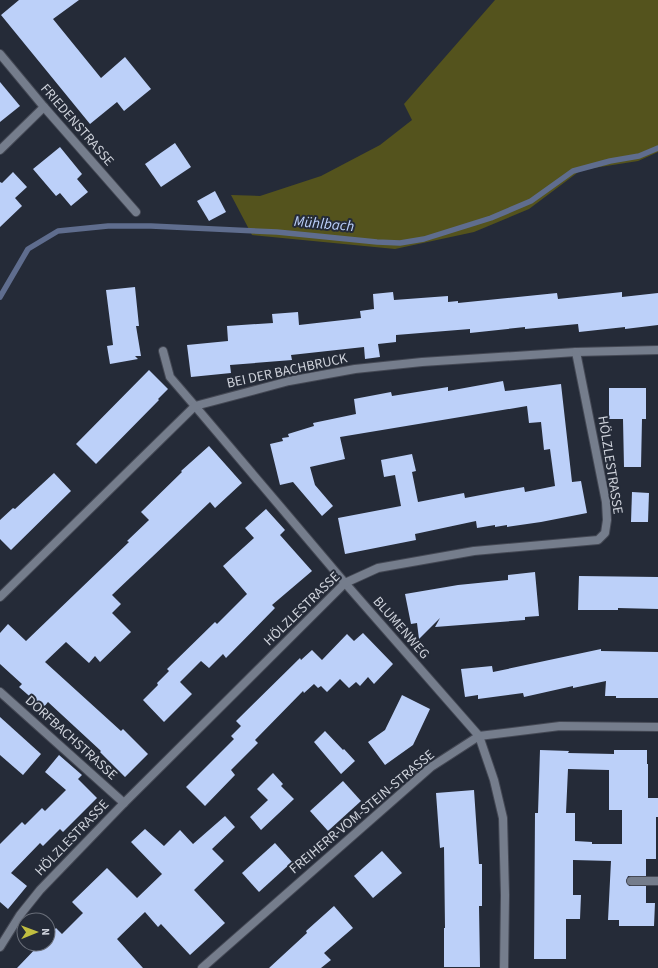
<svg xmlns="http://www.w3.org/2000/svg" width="658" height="968" font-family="'Source Sans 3',sans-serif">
  <rect width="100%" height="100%" fill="#252b38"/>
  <polygon fill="#54531d" points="495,0 658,0 658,152 638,161 581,170 529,209 474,232 395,249 252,235 231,195 260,196 321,176 380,145 412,120 404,104"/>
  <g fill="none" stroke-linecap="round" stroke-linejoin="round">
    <polyline stroke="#5f6d8e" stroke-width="5.5" points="0,297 28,249 58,231 108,226 151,226 277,232 377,242 400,243 424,239 491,218 531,201 573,171 610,161 639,156 658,148"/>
  </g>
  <g fill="#bcd0f9" fill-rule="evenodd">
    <polygon points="19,0 79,0 53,19 101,78 125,57 151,89 124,111 117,102 90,124 1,15"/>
    <polygon points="0,82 20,106 0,122"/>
    <polygon points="175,143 191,167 161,187 145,164"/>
    <polygon points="60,147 82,174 77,179 88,192 71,206 60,193 56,196 33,169"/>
    <polygon points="13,172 27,187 15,198 22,206 0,227 0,182 2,183"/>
    <polygon points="215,191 226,212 209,221 197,201"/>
    <polygon points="135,287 139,326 136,326 141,356 135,356 138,359 110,364 107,346 113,345 106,290"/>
    <polygon points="393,292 394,300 448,296 448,302 458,301 458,303 557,293 558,299 622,292 622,297 658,293 658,325 625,329 625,327 579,332 578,324 525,329 525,327 470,333 470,329 396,335 396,342 378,344 380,357 365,359 364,347 291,355 292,360 230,365 231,373 191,377 187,345 228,341 227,326 273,323 272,314 298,312 299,325 361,318 360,311 374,309 373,294"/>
    <polygon points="149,370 168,389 158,399 159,400 96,464 76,444"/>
    <polygon points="503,381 505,391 561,384 572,482 581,481 587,513 541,522 507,527 507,525 495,527 495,525 477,528 476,521 415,534 416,540 345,554 338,518 401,506 395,475 384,477 381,460 412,454 416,471 412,472 418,502 464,493 465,498 524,487 525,492 555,486 550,449 544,450 541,422 529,423 527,406 340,437 345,459 310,467 315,485 333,506 322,516 293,482 280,485 270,444 283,441 282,438 289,437 288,434 314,426 313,423 356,414 354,399 391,392 392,396 448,387 448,391"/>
    <polygon points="609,388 646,388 646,419 642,419 641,467 624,467 623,419 609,419"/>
    <polygon points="209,446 242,483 215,508 210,502 112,595 121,604 112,613 131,632 100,662 95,656 89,663 66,642 45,662 121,731 123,729 148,754 125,777 100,752 101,751 48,702 43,708 19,687 22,684 0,664 0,633 8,624 26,641 129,542 127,541 149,520 141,512 182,472 181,471"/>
    <polygon points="54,473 71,491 11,550 0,539 0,520 13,508 15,509"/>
    <polygon points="632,492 649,493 648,522 631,522"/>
    <polygon points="266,509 285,530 280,535 312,571 272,605 275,608 226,658 223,654 209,668 201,661 180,682 192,694 164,722 143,700 158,685 157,683 169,671 167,669 215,622 217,624 247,594 223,566 254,538 245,528"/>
    <polygon points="535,572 539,616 525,617 525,620 435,627 440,618 419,639 417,623 411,624 405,594 458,585 508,580 508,575"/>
    <polygon points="579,576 658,577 658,609 618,608 618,610 578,610"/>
    <polygon points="363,633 393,664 374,684 368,677 360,686 356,682 349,688 340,679 327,692 321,686 318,688 314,684 304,693 303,691 255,740 258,743 231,770 235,775 205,806 186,787 234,739 231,736 241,726 236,721 300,658 301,660 312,650 322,660 347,634 354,641"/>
    <polygon points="601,649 601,651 658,652 658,698 616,698 616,696 605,696 606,681 573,688 573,686 524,697 523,693 478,699 478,695 465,697 461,669 492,666 493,672"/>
    <polygon points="402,695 430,709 413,745 385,765 368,742 385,730"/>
    <polygon points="0,717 41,754 23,775 0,755"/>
    <polygon points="325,731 343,750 344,749 355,761 341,774 314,742"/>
    <path d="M540,750l29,1 -1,2 46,1v-4h33v14h1v34h10v19h-2v42h-10v17h-18l-2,5 3,5h17v17h9l-1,23h-35v-6h-11l3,-59 -38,-1v35h8l-1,24h-14v40h-32l1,-146h3zM568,769l41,1v40h13v34h-30v-2l-17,-1v-28h-9z"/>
    <polygon points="59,755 82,775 78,779 97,798 63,832 60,829 43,846 40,843 11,873 27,886 8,909 0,902 0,844 22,822 25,825 42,808 45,811 66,790 45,772"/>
    <polygon points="273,773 283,784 281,786 294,799 261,830 250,817 268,800 257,789"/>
    <polygon points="343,781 361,801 328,831 310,811"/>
    <polygon points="474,790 479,864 482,864 482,906 479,906 480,967 444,967 444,928 445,928 444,847 440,848 436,793"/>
    <polygon points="225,816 235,827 212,849 224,861 194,890 225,923 190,955 161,924 158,927 145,912 117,939 143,968 17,968 40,944 48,944 48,936 56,928 62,934 83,913 72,902 107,868 137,898 162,874 131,842 145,829 164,846 180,830 193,844"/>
    <polygon points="275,843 292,862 259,892 242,873"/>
    <polygon points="382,851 402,873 373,898 354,876"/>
    <polygon points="334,906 353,928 324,953 331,960 321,968 269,968 307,933 306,931"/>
  </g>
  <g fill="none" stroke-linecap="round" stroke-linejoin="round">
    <g stroke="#444854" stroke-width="10">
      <g id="service">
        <polyline points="163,351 170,377 195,406"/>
        <polyline points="631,881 658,881"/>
      </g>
    </g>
    <g stroke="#444854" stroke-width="10">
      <g id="minor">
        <polyline points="0,54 44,107 136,212"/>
        <polyline points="0,150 44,107"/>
        <polyline points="195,406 345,583 479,736 494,780 503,818 505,895 504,968"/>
        <polyline points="0,597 195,406 289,381 355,369 422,362 576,352 658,350"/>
        <polyline points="0,692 124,803"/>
        <polyline points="0,947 20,915 40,890 124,803 345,583 378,568 474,551 598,540 605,533 607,520 606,502 576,352"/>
        <polyline points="202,968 431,767 479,736 560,726 658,727"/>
      </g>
    </g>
    <use href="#service" stroke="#757d8c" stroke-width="8"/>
    <use href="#minor" stroke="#757d8c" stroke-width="8"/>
  </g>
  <g text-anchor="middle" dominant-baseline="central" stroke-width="4" stroke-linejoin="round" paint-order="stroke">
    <g font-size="14" fill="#ced2db" stroke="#252b38">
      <text transform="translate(77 125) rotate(49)">FRIEDENSTRASSE</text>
      <text transform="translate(287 371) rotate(-12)">BEI DER BACHBRUCK</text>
      <text transform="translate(610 465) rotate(81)">HÖLZLESTRASSE</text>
      <text transform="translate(302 609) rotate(-44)">HÖLZLESTRASSE</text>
      <text transform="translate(401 628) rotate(49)">BLUMENWEG</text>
      <text transform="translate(71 738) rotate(42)">DORFBACHSTRASSE</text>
      <text transform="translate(362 812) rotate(-40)">FREIHERR-VOM-STEIN-STRASSE</text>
      <text transform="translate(72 838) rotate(-46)">HÖLZLESTRASSE</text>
    </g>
    <g font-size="15" font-style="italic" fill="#bbcffa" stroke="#252b38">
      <text transform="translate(324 224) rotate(5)">Mühlbach</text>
    </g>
  </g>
  <g transform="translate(36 932) rotate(89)"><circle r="19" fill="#252b38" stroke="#696e79"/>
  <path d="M0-3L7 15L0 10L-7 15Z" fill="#c1be40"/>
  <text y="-6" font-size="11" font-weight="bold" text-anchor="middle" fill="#ced2db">N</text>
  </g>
</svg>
